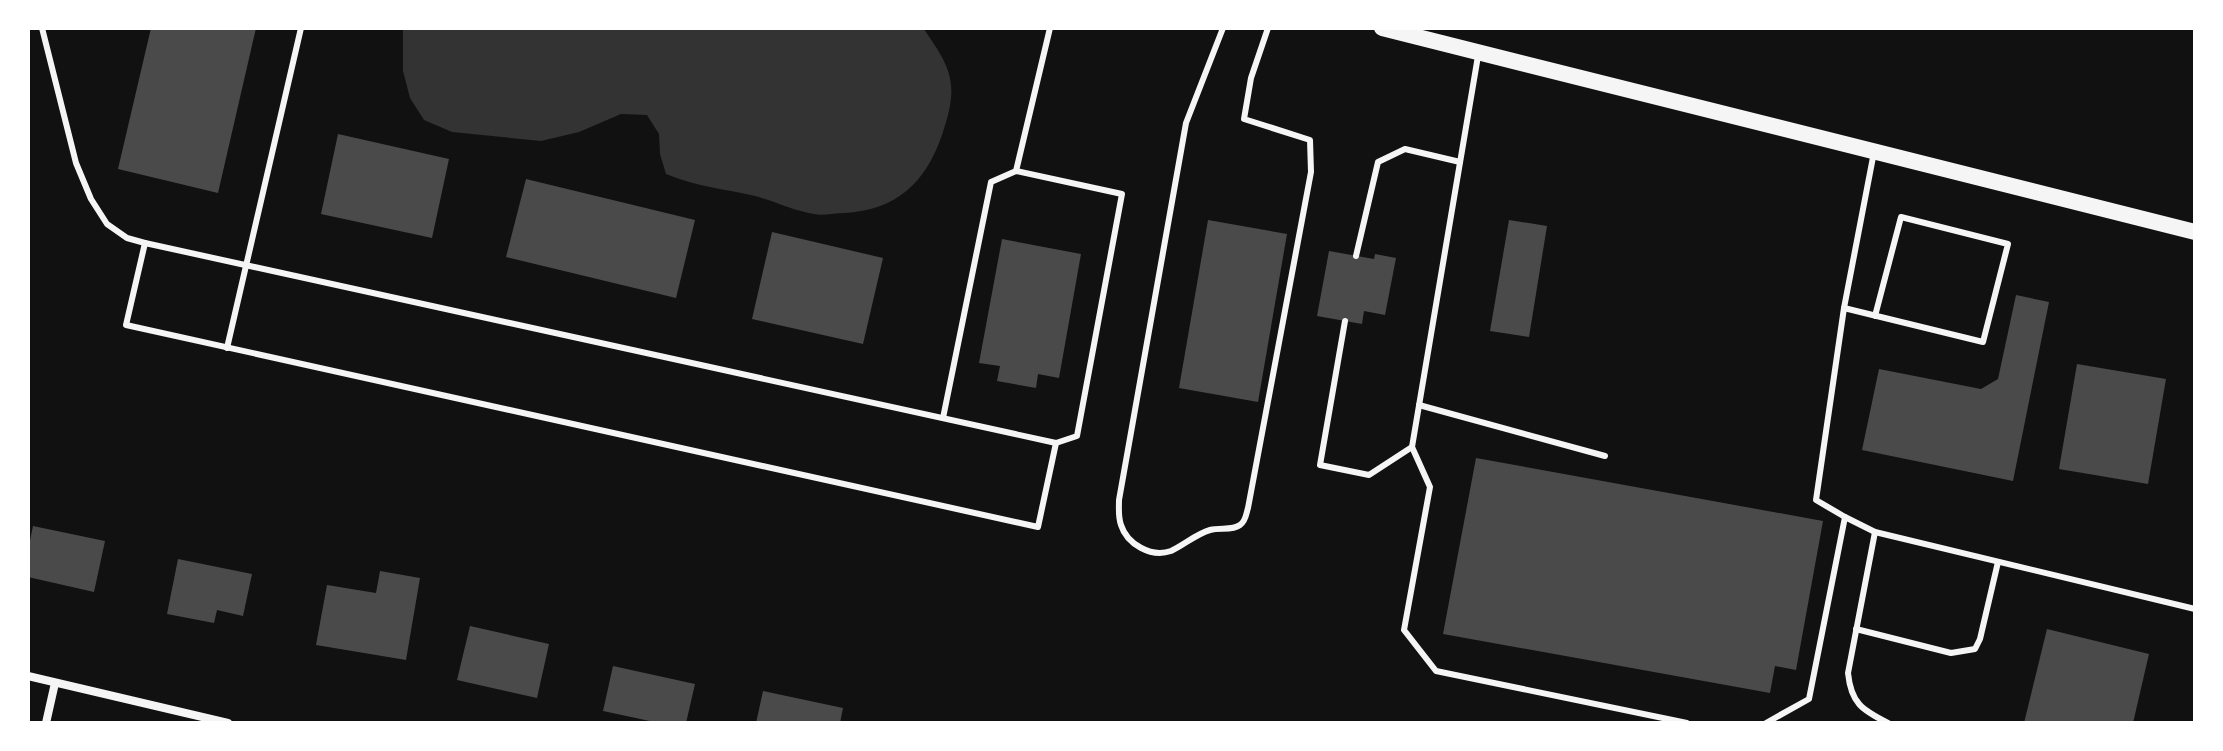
<svg xmlns="http://www.w3.org/2000/svg" width="2223" height="751" font-family="Commissioner,sans-serif">
  <rect width="100%" height="100%" fill="#111"/>
  <path fill="#333" d="M403,28h520c30,42 36,57 19,107 -17,49 -46,75 -98,78 -9,0 -21,3 -30,1 -20,-3 -40,-13 -59,-18 -30,-7 -61,-10 -89,-22l-6,-20 -1,-20 -12,-19 -26,-1 -42,18 -38,9 -89,-9 -28,-12 -14,-22 -7,-27z"/>
  <g fill="#4a4a4a">
    <polygon points="151,28 256,28 218,193 118,169"/>
    <polygon points="338,134 449,159 432,238 321,214"/>
    <polygon points="526,179 695,220 676,298 506,257"/>
    <polygon points="1208,220 1287,234 1258,402 1179,388"/>
    <polygon points="1509,220 1547,226 1529,337 1490,331"/>
    <polygon points="772,232 883,258 863,344 752,319"/>
    <polygon points="1002,239 1081,254 1059,378 1038,374 1036,388 997,381 1000,366 979,363"/>
    <polygon points="1329,251 1374,259 1375,254 1396,258 1385,315 1364,311 1362,324 1317,316"/>
    <polygon points="2016,295 2049,302 2013,481 1862,450 1879,369 1981,389 1998,379"/>
    <polygon points="2077,364 2166,379 2148,484 2059,469"/>
    <polygon points="1476,458 1823,521 1796,670 1775,666 1770,693 1443,634"/>
    <polygon points="33,526 105,541 94,592 28,577 28,550"/>
    <polygon points="178,559 252,574 243,616 217,610 214,623 167,614"/>
    <polygon points="380,571 420,578 406,660 316,645 327,585 376,593"/>
    <polygon points="470,626 549,644 537,698 457,680"/>
    <polygon points="2047,629 2149,654 2133,723 2024,723"/>
    <polygon points="613,666 695,684 686,723 659,723 603,711"/>
    <polygon points="763,691 843,708 840,723 756,723"/>
  </g>
  <g fill="none" stroke-linecap="round" stroke-linejoin="round">
    <g stroke="#f5f5f5" stroke-width="6">
      <polyline points="42,28 76,163 91,199 107,224 127,238 145,243"/>
      <path d="M1223,28l-37,95 -67,377c0,8 -1,17 2,25 6,19 30,33 50,26 13,-6 25,-17 39,-21 10,-3 22,1 30,-5 6,-4 6,-11 8,-17l63,-336 -1,-32 -66,-21 7,-41 17,-50"/>
      <polyline points="1478,56 1412,447 1430,487 1404,630 1436,671 1687,723"/>
      <polyline points="1874,152 1844,308 1816,500 1845,517 1875,532 2195,609"/>
      <polyline points="1016,171 1122,194 1077,436 1056,443"/>
      <polygon points="145,243 1056,443 1038,527 126,325"/>
      <polyline points="1356,256 1378,162 1405,149 1460,162"/>
      <polyline points="1844,308 1983,342 2008,244 1901,217 1875,316"/>
      <polyline points="1345,321 1320,465 1369,475 1412,447"/>
      <polyline points="227,348 301,28"/>
      <polyline points="1419,405 1605,456"/>
      <polyline points="943,418 991,182 1016,171 1050,28"/>
      <path d="M1875,532l-27,141c3,30 14,37 40,50"/>
      <polyline points="1856,629 1951,653 1975,649 1980,639 1998,562"/>
      <polyline points="1766,723 1809,699 1845,517"/>
    </g>
    <g stroke="#f5f5f5" stroke-width="8">
      <polyline points="28,676 228,723"/>
      <polyline points="46,723 55,683"/>
    </g>
    <polyline stroke="#f5f5f5" stroke-width="16" points="1382,28 2195,232"/>
  </g>
  <rect width="2223" height="751" fill="none" stroke="#ffffff" stroke-width="60"/>
</svg>
